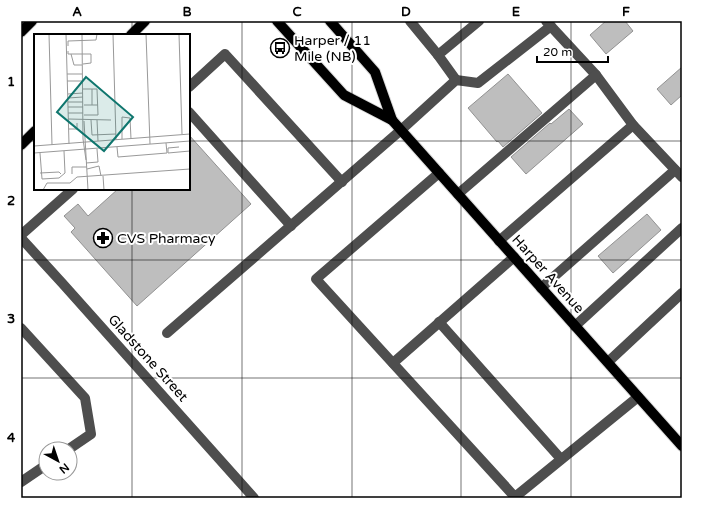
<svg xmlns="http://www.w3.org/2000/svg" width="703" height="519" font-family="'Varela Round',sans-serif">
  <rect width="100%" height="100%" fill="#fff"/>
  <g fill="#bebebe" stroke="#929292">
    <polygon points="606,21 625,21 633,31 606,54 590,35"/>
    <polygon points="682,67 682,95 671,105 657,89"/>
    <polygon points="508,74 542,113 503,147 498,141 497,142 468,108"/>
    <polygon points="569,109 583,124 526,174 511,157 550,123 551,124"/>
    <polygon points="189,135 251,204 137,306 71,232 75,228 64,216 78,204 88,216 118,189 189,189"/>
    <polygon points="647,214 661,230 613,273 598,256"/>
  </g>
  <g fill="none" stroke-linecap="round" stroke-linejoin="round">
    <g stroke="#dbdbdb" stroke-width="12">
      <g id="major">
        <polyline points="277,21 344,95 392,120 682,446"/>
        <polyline points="330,21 375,72 392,120"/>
        <polyline points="21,32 32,21"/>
        <polyline points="131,35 145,21"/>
        <polyline points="21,145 35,131"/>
      </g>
    </g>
    <g stroke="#4e4e4e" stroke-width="10">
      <polyline points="410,21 438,55"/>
      <polyline points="546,21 596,75 633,125 682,177"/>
      <polyline points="456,80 438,55 479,21"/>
      <polyline points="189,87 225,54 342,182"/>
      <polyline points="189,112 291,226"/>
      <polyline points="439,173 316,279 515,497 638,397"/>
      <polyline points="458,194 596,75"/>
      <polyline points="21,235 73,189"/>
      <polyline points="21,238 63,284 254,498"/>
      <polyline points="499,241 633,125"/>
      <polyline points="541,288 675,170"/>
      <polyline points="439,322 561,459"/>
      <polyline points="575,326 682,228"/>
      <polyline points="21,328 85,398 91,434 69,449"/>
      <polyline points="167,333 401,130 456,80 478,83 551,26"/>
      <polyline points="608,362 682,293"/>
      <polyline points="393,363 514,257"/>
      <polyline points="21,482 46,465"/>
    </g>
    <use href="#major" stroke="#000" stroke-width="10"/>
  </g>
  <path fill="none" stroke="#000" stroke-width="1" stroke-opacity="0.55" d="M132,21v14M242,21v477M352,21v477M461,21v477M571,21v477M21,141h14M189,141h493M132,189v309M21,260h661M21,378h661"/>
  <defs>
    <g id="bus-ring" transform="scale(1)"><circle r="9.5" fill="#fff" stroke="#000" stroke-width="1.5"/><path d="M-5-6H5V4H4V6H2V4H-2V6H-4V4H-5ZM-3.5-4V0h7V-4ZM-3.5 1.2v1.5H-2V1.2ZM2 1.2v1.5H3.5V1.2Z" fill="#000"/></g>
    <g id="pharmacy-ring" transform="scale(1)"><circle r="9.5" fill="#fff" stroke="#000" stroke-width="1.5"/><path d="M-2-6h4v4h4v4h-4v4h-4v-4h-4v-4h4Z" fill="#000"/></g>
  </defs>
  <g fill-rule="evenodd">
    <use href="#bus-ring" x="280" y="48"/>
    <use href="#pharmacy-ring" x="103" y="238"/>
  </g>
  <g text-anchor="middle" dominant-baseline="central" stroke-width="4" stroke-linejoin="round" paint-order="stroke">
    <g font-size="14" fill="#000" stroke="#fff" text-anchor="start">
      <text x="294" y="40">Harper / 11<tspan x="294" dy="16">Mile (NB)</tspan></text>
      <text x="117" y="238">CVS Pharmacy</text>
    </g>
    <g font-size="14" fill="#000" stroke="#fff">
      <text transform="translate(548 274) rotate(48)">Harper Avenue</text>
      <text transform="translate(148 358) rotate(48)">Gladstone Street</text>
    </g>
  </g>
  <g transform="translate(34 34)">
    <rect width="156" height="156" fill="#fff"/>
    <path fill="none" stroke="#999" stroke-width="1" d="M15,0l3,111M32,0l3,110M48,0l1,105 3,21M79,0l3,106M112,0l4,110M145,0l3,100M34,12v-5l28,-1 1,-6M34,17v3h23v9l-8,1M37,20l3,11h8M33,40h15M33,47h15M49,55h14l1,26h-14M58,55v16M34,60l15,-1M34,64l15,-1M34,68h15M50,71h14M34,73h15M34,79h15M34,85l43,1M57,86l1,15 24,-1M63,86l1,21M50,87l4,69M34,95h9v-6M88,105v-22l8,1 1,21M0,112l156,-12M83,113l1,10 49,-4 -1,-10M145,113l-11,1v5l22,-2M0,119l156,-12M6,119l2,26 17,-1 6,-5 -1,-22M52,129l12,-1 -1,-13M53,135l12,-3 2,10M6,139l19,-1 2,2M38,140v-7h15M69,142l1,14M9,156l4,-7h23l7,-6 113,-8"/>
    <path fill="#0f766e" fill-opacity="0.15" stroke="#0f766e" stroke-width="2" d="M52,43l47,40 -29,34 -47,-39z"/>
    <rect width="156" height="156" fill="none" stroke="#000" stroke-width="2"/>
  </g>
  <rect width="703" height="519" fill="none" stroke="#ffffff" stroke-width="44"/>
  <g transform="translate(58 461) rotate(140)"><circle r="19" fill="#ffffff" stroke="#999999"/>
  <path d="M0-3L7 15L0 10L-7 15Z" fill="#000000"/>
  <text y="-6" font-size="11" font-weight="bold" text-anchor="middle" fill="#000000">N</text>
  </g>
  <path d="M537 56v6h71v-6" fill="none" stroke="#000000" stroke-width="2"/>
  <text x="543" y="56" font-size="12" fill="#000000" stroke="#ffffff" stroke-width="3" paint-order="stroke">20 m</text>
  <rect x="22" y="22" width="659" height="475" fill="none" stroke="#000" stroke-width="1.5"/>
  <g font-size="13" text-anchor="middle" font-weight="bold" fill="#000">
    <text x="77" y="16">A</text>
    <text x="187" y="16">B</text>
    <text x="297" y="16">C</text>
    <text x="406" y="16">D</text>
    <text x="516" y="16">E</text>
    <text x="626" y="16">F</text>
    <text x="11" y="86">1</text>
    <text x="11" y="205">2</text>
    <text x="11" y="323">3</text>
    <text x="11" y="442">4</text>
  </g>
</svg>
